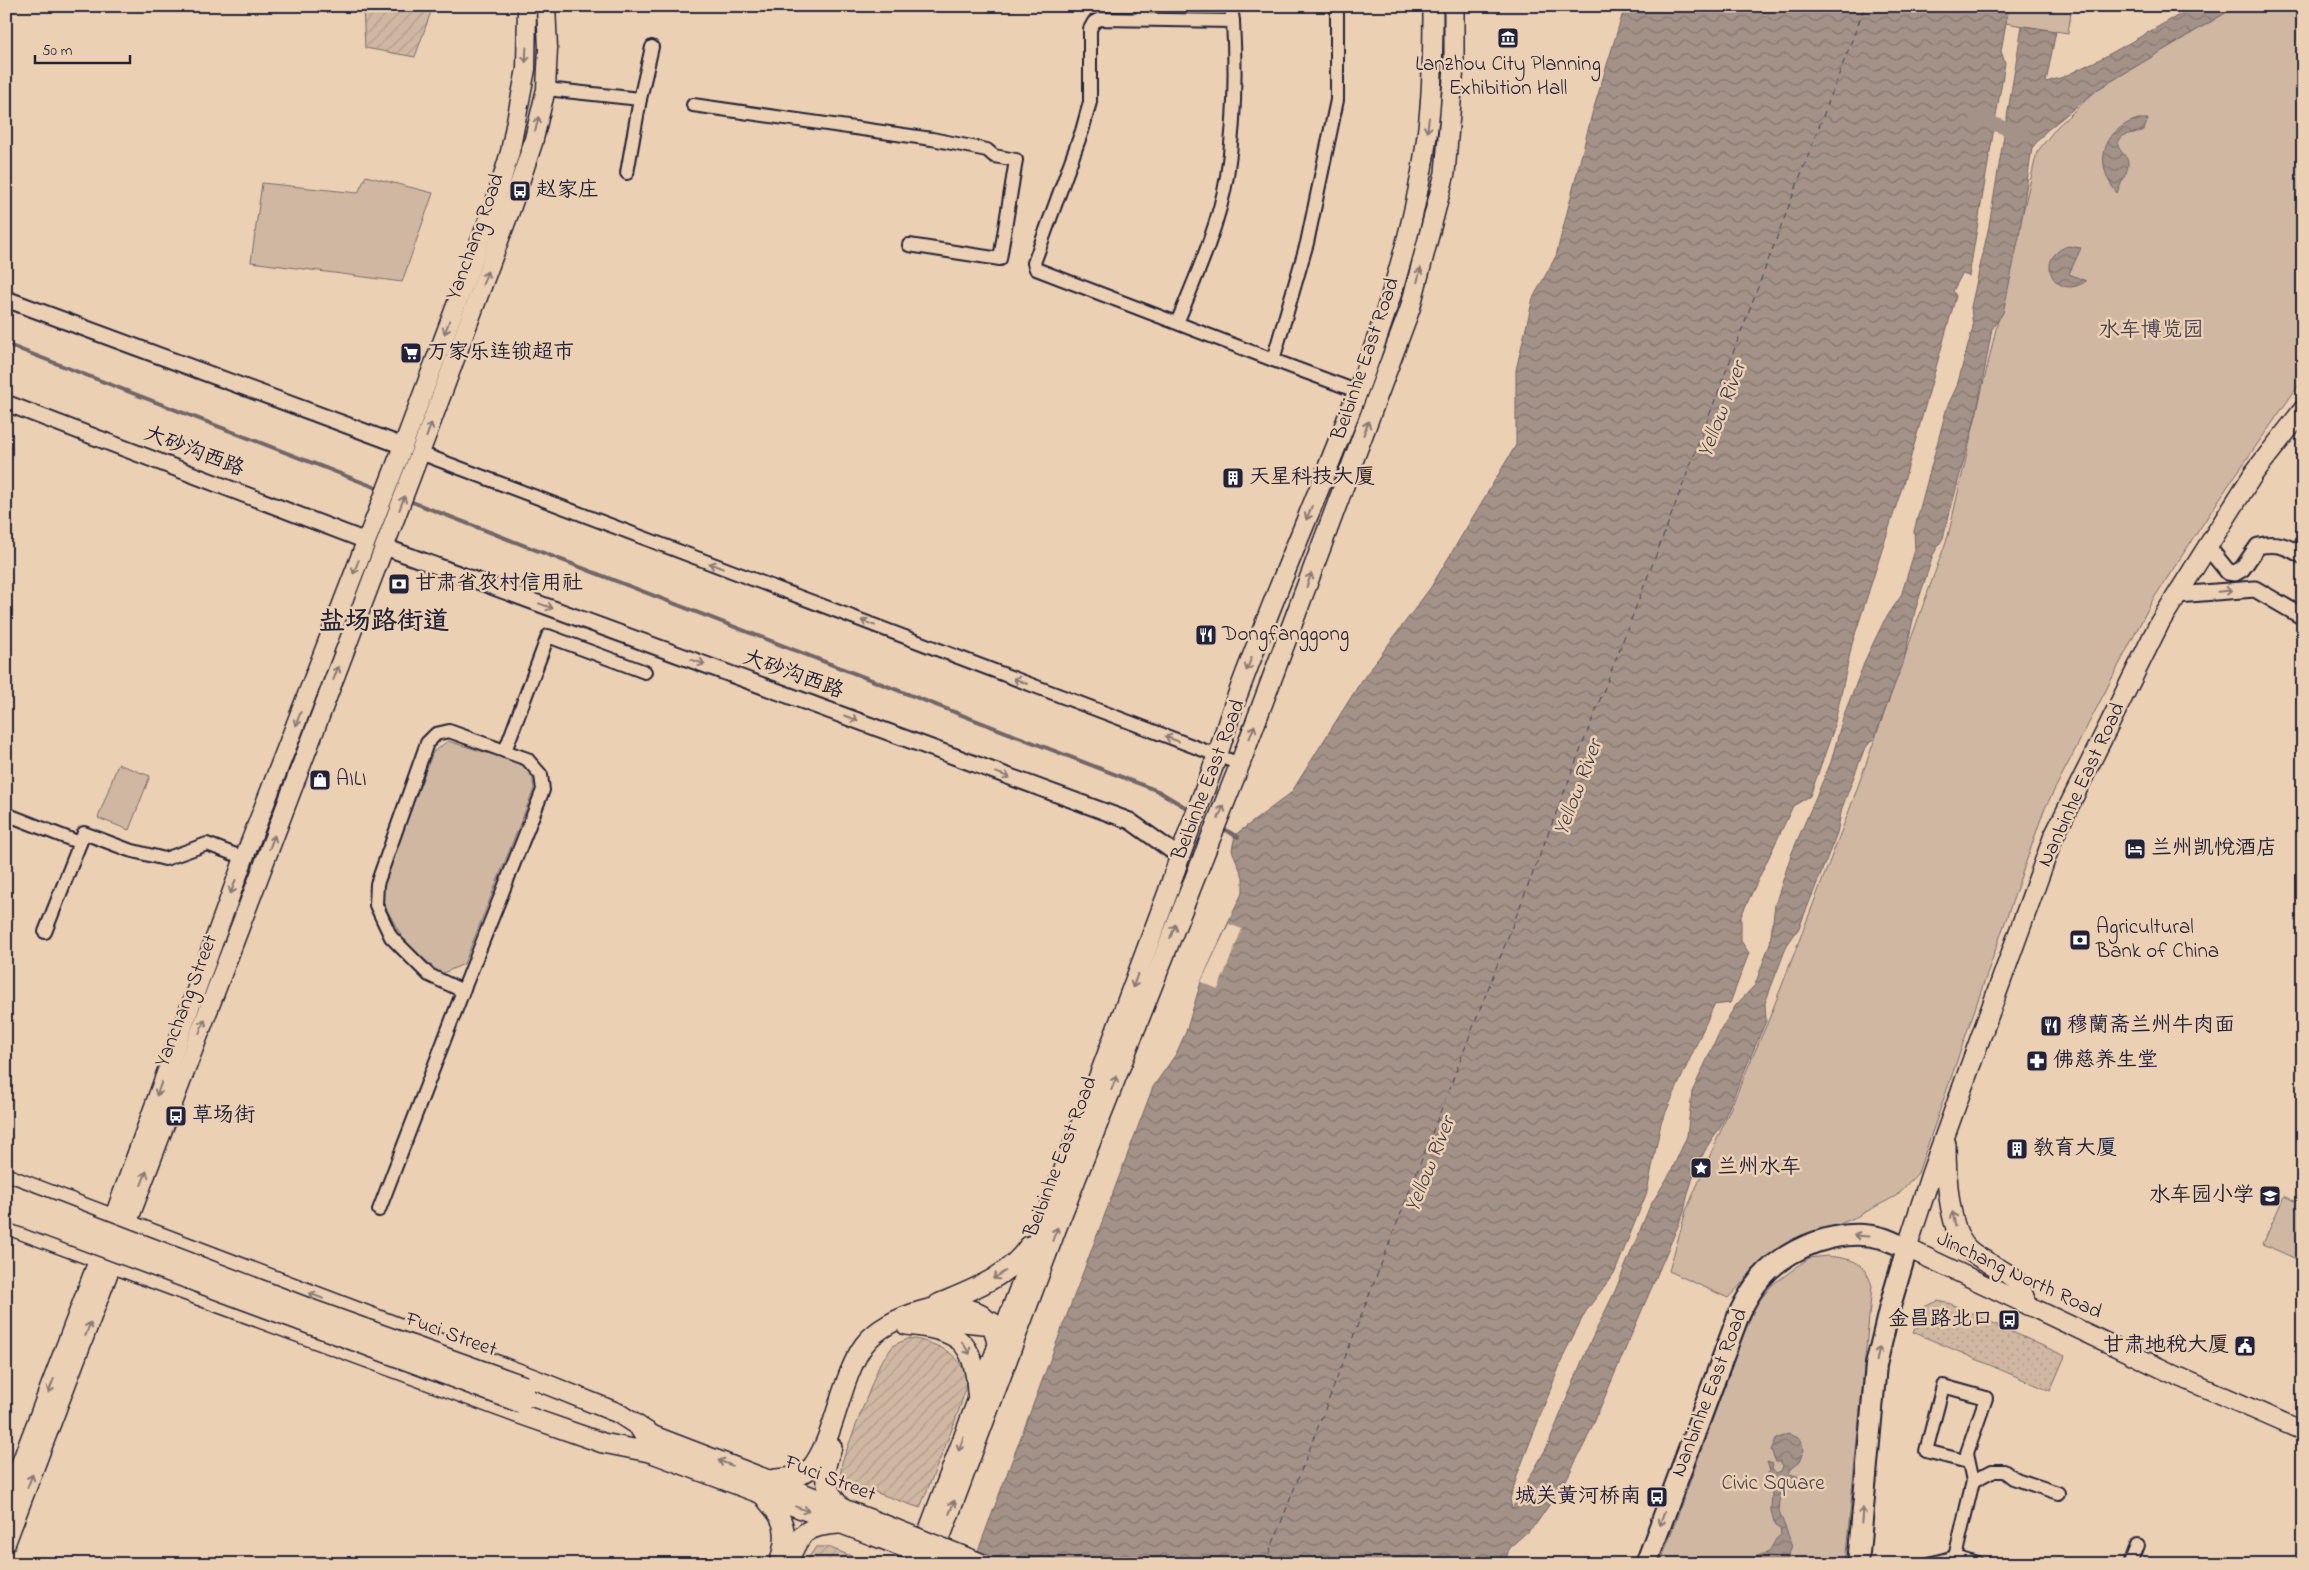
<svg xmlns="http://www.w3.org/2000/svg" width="2309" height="1570" font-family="'Indie Flower','LXGW WenKai TC',sans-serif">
  <defs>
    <pattern id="grass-dots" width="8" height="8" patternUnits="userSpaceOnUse" patternTransform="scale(1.25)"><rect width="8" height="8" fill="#cfb7a2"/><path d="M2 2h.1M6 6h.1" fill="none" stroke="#b19d8c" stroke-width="1.8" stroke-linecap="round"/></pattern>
    <pattern id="garden-furrows" width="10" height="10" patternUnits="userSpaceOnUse" patternTransform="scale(1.25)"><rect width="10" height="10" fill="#cfb7a2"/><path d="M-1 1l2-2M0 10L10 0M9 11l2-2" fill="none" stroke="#b19d8c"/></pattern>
    <pattern id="water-waves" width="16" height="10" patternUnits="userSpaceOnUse" patternTransform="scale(1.25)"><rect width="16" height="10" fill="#a49288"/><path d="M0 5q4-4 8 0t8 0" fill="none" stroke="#857770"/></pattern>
  </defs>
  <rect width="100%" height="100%" fill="#ecd0b3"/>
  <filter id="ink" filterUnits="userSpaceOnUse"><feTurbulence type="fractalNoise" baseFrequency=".02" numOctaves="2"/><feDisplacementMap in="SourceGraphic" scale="10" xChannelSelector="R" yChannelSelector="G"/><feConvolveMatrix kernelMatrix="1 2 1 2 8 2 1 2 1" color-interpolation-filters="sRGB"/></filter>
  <g filter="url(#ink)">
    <polygon fill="url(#grass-dots)" stroke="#786c6e" points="1938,1301 1951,1304 2065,1356 2050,1391 1913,1332 1924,1307"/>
    <g fill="#cfb7a2" stroke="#786c6e">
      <polygon points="2009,6 2072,6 2068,33 2005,23"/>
      <polygon points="2237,6 2303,6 2303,215 2300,221 2303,223 2303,379 2230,483 2152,601 2044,810 1918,1173 1896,1196 1856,1217 1787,1247 1754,1270 1728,1298 1669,1271 1686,1211 1769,1019 1849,811 1948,536 2037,152 2056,128 2098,89"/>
      <polygon points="366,176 433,193 402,282 251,262 262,183 358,193"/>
      <polygon points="448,741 526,765 532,774 534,789 464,964 441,974 404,941 382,901 384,878 433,752"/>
      <polygon points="118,764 150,776 129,830 98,818"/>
      <polygon points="2284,1196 2303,1205 2303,1262 2263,1244"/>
      <path d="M1827,1256c25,3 37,4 45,30l-27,278h-185l81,-223 15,-36 16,-20 37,-27z"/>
    </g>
    <g fill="url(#garden-furrows)" stroke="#786c6e">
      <polygon points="363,6 433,6 415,57 365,48"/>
      <path d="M910,1338c22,4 52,14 56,40 3,18 -38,108 -46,130l-74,-26 -6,-5 2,-15 38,-99 14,-18z"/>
      <polygon points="816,1547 828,1547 872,1564 804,1564"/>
    </g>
    <g fill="url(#water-waves)" stroke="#706569">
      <path d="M1625,6h384l-8,45 4,12 -36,213 -7,-2 -9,17 3,5 -52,185 -52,163 -19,87 -23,65 -17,10 -52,110v25l8,12 -19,50 -16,2 -53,118 -14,69 -32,80 -29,39 -21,41 -47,121 -8,26 2,10 36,-64 38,-94 29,-60 35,-85 21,-34 16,-36 5,-44 29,-63 15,-24 19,-20 15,-42 5,-38 16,-50 40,-93 12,-45 24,-61 17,-35 17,-25 14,-46 -1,-19 33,-124 10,-21 16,-59 -2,-20 18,-81 33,-200 34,5 -10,51 17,-5 43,-21 89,-50h42l-139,83 -53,43 -13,16 -13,89 -16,76 -11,16 -15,82 -34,127 -10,17 -18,56 -11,49 -29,76 -11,14 -22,58 -5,25 -38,95 -12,17 -22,58 1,18 -46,107c-19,23 -31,55 -36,84l-99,231 -20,39 -29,42 -27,24 -4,16h-532l180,-477 23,-33 10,-22 15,-50 42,-91v-14l-11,-27 3,-15 56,-42 69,-110 71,-96 85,-142v-75l17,-72 23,-42 36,-142z"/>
      <path d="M2138,119h10l-4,11c-7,4 -18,2 -23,8 -9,10 6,16 7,24 1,9 -8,22 -11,31 -24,-29 -15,-63 21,-74z"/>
      <path d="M2068,246l13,2 -12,26 17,7c-30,22 -54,-23 -18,-35z"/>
      <polygon points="1788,1434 1799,1438 1804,1450 1799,1462 1789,1470 1789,1474 1797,1476 1801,1479 1799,1482 1788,1485 1781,1493 1779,1511 1792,1545 1786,1564 1753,1564 1755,1557 1769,1552 1776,1539 1781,1535 1780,1529 1775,1526 1771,1510 1772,1492 1766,1484 1767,1474 1770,1471 1767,1462 1773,1464 1772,1468 1776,1473 1781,1471 1783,1466 1780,1461 1776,1462 1771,1450 1776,1439"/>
    </g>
    <polygon fill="#ecd0b3" points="1229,924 1242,929 1218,989 1201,982"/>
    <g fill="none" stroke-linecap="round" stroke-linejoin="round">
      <g stroke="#706569" stroke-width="4">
        <polyline points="6,344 382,490"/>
        <polyline points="407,500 1158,791 1190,810"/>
        <polyline points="1220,827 1238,837"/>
      </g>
      <polyline stroke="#a49288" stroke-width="14" points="1977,118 2023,134"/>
      <polyline stroke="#423e4e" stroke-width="1" stroke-dasharray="6 5" stroke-linecap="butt" points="1265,1564 1653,563 1865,6"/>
      <g stroke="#22223b" stroke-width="16">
        <g id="minor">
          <polyline points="1231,6 1233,21"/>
          <polyline points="1142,19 1143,6"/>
          <polyline points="546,89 640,99 627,173"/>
          <polyline points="640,99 652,47"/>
          <polyline points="693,105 932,139 987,150 994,156 1016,160 1000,259 909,245"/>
          <path d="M1177,323c19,-46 42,-98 50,-147 8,-51 9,-104 6,-155l-133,-2 -6,3 -4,7v73l-8,29 -48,132 2,6 237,91 86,32"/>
          <polyline points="1273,360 1307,243 1337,100 1337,6"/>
          <polyline points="420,453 1240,764"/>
          <polyline points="505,751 548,636 645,672"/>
          <polyline points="6,814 80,843"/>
          <polyline points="45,932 84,833 129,850 165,859 207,844 244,858"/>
          <polyline points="379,1210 463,991 543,790 541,775 527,759 449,731 436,734 427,743 377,884 376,905 391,937 429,975 463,991"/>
          <polyline points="1968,1462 1926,1451 1943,1386 1986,1398 1967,1453 1973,1481"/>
          <polyline points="1955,1557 1977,1564"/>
          <polyline points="1929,1564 1955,1557 1973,1481 1992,1471 2004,1471 2013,1478 2058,1493"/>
          <polyline points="2130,1564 2137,1546"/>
        </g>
      </g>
      <g stroke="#22223b" stroke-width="19">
        <g id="tertiary">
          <polyline points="6,299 403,446"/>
          <polyline points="6,403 366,541"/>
          <path d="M2207,546l21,26 7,1 7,-4 16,-23c19,-4 29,0 45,10"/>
          <polyline points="385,547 1130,821 1179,856"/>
          <polyline points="2176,595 2255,589 2303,617"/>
        </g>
      </g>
      <g stroke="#22223b" stroke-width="21">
        <g id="secondary">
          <polyline points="1907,1248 2173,1374 2303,1431"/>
          <polyline points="6,1502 99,1258 244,858 403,446 496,199 510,152 526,69 527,6"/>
          <polyline points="6,1543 420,453 512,206 533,143 546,89 548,48 546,6"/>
        </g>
      </g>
      <g stroke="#22223b" stroke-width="22">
        <g id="primary">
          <path d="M1946,1144c0,27 2,86 22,105 13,12 31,17 45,29 7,5 11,19 14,27"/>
          <polyline points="6,1178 536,1380 618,1413 652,1435"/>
          <polyline points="6,1224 517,1413 603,1443 649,1452"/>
          <polyline points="1907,1248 1931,1174 2053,838 2160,622 2254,473 2303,410"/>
          <path d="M938,1304c35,-15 69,-26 91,-58"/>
          <polyline points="935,1319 983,1324 992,1322"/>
          <path d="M906,1325c51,5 69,15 71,68"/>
          <polyline points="641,1431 880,1523"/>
          <path d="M832,1447c-11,26 -9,41 10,61"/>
          <polyline points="639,1448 874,1536"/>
          <path d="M770,1480c17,-3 33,-1 44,-16 22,-32 27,-87 50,-119 21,-29 94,-54 122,-26 9,8 10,20 12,31"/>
          <path d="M764,1496c4,7 11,13 15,20 9,15 5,32 0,48"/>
          <polyline points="932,1560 1057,1227 1240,764 1410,309 1445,173 1454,67 1454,6"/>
          <path d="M788,1563c11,-30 18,-37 50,-39"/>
          <path d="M916,1564l252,-672c14,-46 33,-90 49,-136 6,-16 10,-33 16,-49 24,-64 49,-128 75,-191 52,-128 107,-259 121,-398 4,-37 4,-74 4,-112"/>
        </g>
      </g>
      <g stroke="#22223b" stroke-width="24">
        <path id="trunk" d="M1646,1564l93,-250c6,-13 13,-25 22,-36 28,-32 80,-51 121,-40 9,3 17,7 25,10l-17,58 -14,59 -18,199"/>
      </g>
      <use href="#minor" stroke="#ecd0b3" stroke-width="12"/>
      <use href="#tertiary" stroke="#ecd0b3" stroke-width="15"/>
      <use href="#secondary" stroke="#ecd0b3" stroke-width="18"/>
      <use href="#primary" stroke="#ecd0b3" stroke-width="19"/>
      <use href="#trunk" stroke="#ecd0b3" stroke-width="20"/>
      <g stroke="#22223b" stroke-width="22" stroke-linecap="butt">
        <g id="primary-bridge">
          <polyline points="6,1192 316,1311 525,1386"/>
          <polyline points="6,1211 521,1403"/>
          <polyline points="880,1523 983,1564"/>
          <polyline points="874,1536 947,1564"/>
        </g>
      </g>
      <use href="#primary-bridge" stroke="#ecd0b3" stroke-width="19"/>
    </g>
    <defs><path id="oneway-shaft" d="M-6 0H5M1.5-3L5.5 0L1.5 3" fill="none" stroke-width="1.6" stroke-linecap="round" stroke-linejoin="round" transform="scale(1.25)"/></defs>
    <g stroke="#877977">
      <use href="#oneway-shaft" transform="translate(526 55) rotate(92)"/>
      <use href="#oneway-shaft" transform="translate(537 124) rotate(-76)"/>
      <use href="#oneway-shaft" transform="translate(1428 125) rotate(98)"/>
      <use href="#oneway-shaft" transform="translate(1419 275) rotate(-76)"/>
      <use href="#oneway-shaft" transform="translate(485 278) rotate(-70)"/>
      <use href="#oneway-shaft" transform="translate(447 327) rotate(110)"/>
      <use href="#oneway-shaft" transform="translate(1366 428) rotate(-70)"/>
      <use href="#oneway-shaft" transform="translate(429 430) rotate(-70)"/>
      <use href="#oneway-shaft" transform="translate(402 503) rotate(-69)"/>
      <use href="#oneway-shaft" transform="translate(1309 513) rotate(112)"/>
      <use href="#oneway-shaft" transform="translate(716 566) rotate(-159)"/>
      <use href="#oneway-shaft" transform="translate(356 567) rotate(111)"/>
      <use href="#oneway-shaft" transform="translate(1309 580) rotate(-70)"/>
      <use href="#oneway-shaft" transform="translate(2225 591) rotate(-5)"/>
      <use href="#oneway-shaft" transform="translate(546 606) rotate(20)"/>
      <use href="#oneway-shaft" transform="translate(868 623) rotate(-159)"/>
      <use href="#oneway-shaft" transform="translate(698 662) rotate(20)"/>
      <use href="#oneway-shaft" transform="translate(1249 664) rotate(111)"/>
      <use href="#oneway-shaft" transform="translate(336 673) rotate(-69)"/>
      <use href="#oneway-shaft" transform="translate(1020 681) rotate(-159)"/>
      <use href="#oneway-shaft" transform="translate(851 718) rotate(20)"/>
      <use href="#oneway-shaft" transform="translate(298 719) rotate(111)"/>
      <use href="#oneway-shaft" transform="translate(1252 732) rotate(-69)"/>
      <use href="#oneway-shaft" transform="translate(1172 739) rotate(-159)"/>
      <use href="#oneway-shaft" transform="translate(1003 775) rotate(20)"/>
      <use href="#oneway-shaft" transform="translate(1221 812) rotate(-68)"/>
      <use href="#oneway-shaft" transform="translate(272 842) rotate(-69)"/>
      <use href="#oneway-shaft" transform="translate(233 887) rotate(110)"/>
      <use href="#oneway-shaft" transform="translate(1173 931) rotate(-68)"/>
      <use href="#oneway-shaft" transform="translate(1135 981) rotate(110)"/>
      <use href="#oneway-shaft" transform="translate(202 1026) rotate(-69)"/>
      <use href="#oneway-shaft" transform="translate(1114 1083) rotate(-69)"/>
      <use href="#oneway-shaft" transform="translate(159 1089) rotate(110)"/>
      <use href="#oneway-shaft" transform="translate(144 1178) rotate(-69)"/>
      <use href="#oneway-shaft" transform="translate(1954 1219) rotate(-102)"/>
      <use href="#oneway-shaft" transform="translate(1055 1234) rotate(-69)"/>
      <use href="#oneway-shaft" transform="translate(1861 1236) rotate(-176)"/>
      <use href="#oneway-shaft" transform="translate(999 1275) rotate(148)"/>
      <use href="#oneway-shaft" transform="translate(316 1296) rotate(-159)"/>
      <use href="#oneway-shaft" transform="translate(88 1329) rotate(-69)"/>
      <use href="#oneway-shaft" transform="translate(966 1348) rotate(57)"/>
      <use href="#oneway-shaft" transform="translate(1878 1354) rotate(-79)"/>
      <use href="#oneway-shaft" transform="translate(51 1386) rotate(111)"/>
      <use href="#oneway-shaft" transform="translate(961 1444) rotate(110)"/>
      <use href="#oneway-shaft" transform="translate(725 1463) rotate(-159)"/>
      <use href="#oneway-shaft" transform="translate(30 1481) rotate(-69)"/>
      <use href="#oneway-shaft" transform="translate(952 1507) rotate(-69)"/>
      <use href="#oneway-shaft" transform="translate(802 1509) rotate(20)"/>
      <use href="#oneway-shaft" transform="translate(1862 1515) rotate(-85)"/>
      <use href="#oneway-shaft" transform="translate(1662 1519) rotate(110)"/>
    </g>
  </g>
  <defs>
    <g id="museum-square" transform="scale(1.125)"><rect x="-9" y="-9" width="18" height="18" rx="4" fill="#22223b" stroke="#ecd0b3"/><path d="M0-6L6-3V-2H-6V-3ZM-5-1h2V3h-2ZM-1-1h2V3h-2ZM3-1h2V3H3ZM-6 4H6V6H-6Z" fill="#fff"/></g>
    <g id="bus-square" transform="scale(1.125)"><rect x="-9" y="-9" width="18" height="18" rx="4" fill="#22223b" stroke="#ecd0b3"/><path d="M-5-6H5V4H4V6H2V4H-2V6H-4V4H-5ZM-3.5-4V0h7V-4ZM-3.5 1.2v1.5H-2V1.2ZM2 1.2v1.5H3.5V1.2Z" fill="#fff"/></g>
    <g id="supermarket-square" transform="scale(1.125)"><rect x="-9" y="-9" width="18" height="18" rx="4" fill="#22223b" stroke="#ecd0b3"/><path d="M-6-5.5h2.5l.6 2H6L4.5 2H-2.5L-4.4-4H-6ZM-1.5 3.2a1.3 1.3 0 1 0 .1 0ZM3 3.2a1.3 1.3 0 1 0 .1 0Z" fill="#fff"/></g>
    <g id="building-square" transform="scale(1.125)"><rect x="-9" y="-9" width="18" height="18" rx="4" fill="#22223b" stroke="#ecd0b3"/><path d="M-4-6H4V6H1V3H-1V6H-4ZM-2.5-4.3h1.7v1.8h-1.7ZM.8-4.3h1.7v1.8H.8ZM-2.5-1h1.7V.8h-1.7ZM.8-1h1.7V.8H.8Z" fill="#fff"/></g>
    <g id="bank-square" transform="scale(1.125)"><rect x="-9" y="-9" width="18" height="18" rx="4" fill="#22223b" stroke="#ecd0b3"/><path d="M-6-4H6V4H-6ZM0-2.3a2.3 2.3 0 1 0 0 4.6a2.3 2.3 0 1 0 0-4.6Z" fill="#fff"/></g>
    <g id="restaurant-square" transform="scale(1.125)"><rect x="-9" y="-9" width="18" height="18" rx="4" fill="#22223b" stroke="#ecd0b3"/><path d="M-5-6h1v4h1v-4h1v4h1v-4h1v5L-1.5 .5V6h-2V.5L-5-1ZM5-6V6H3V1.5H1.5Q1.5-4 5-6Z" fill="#fff"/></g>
    <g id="shop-square" transform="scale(1.125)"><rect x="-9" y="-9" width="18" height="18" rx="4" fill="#22223b" stroke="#ecd0b3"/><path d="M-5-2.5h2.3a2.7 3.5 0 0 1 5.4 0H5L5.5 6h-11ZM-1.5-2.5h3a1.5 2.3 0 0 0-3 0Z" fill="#fff"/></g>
    <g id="hotel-square" transform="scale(1.125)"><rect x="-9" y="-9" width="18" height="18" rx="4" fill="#22223b" stroke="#ecd0b3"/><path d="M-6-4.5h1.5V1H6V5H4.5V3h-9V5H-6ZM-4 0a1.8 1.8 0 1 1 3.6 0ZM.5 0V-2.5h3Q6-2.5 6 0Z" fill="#fff"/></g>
    <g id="pharmacy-square" transform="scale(1.125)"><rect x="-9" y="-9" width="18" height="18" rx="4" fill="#22223b" stroke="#ecd0b3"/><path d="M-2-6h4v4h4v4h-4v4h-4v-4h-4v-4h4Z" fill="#fff"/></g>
    <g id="sight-square" transform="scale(1.125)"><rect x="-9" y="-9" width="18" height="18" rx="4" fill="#22223b" stroke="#ecd0b3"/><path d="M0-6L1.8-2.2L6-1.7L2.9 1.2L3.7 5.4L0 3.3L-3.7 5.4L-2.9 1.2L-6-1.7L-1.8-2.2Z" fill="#fff"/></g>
    <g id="school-square" transform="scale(1.125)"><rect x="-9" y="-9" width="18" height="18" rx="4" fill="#22223b" stroke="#ecd0b3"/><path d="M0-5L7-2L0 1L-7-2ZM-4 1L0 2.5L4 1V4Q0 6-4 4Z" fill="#fff"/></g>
    <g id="civic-square" transform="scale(1.125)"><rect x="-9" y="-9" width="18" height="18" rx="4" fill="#22223b" stroke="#ecd0b3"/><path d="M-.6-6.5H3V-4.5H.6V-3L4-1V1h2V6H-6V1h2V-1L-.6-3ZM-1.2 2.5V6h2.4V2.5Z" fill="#fff"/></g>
  </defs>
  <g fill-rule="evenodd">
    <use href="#museum-square" x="1508" y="38"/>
    <use href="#bus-square" x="520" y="191"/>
    <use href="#supermarket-square" x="411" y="353"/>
    <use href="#building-square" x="1233" y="478"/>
    <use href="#bank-square" x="399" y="584"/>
    <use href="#restaurant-square" x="1206" y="635"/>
    <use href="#shop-square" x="320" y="780"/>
    <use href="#hotel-square" x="2135" y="849"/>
    <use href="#bank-square" x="2080" y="940"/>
    <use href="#restaurant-square" x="2051" y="1026"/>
    <use href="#pharmacy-square" x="2037" y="1061"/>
    <use href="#bus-square" x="176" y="1116"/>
    <use href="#building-square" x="2017" y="1149"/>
    <use href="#sight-square" x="1701" y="1168"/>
    <use href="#school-square" x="2270" y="1196"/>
    <use href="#bus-square" x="2009" y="1320"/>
    <use href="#civic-square" x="2245" y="1346"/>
    <use href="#bus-square" x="1657" y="1497"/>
  </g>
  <g text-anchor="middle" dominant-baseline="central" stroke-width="5" stroke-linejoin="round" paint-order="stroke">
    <g font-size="21" fill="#22223b" stroke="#ecd0b3" text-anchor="start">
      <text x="1508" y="65" text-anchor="middle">Lanzhou City Planning<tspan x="1508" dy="24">Exhibition Hall</tspan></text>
      <text x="536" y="191">赵家庄</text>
      <text x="427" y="353">万家乐连锁超市</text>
      <text x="1249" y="478">天星科技大厦</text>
      <text x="415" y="584">甘肃省农村信用社</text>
      <text x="1222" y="635">Dongfanggong</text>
      <text x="336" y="780">AILI</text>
      <text x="2151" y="849">兰州凯悦酒店</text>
      <text x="2096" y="928">Agricultural<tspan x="2096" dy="24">Bank of China</tspan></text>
      <text x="2067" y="1026">穆蘭斋兰州牛肉面</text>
      <text x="2053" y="1061">佛慈养生堂</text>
      <text x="192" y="1116">草场街</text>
      <text x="2033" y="1149">教育大厦</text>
      <text x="1717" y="1168">兰州水车</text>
      <text x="2254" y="1196" text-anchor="end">水车园小学</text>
      <text x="1993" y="1320" text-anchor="end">金昌路北口</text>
      <text x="2229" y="1346" text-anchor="end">甘肃地税大厦</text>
      <text x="1641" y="1497" text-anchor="end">城关黄河桥南</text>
    </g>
    <g font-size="21" fill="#22223b" stroke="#ecd0b3">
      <text transform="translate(476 237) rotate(-70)">Yanchang Road</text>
      <text transform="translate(1366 359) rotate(-71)">Beibinhe East Road</text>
      <text transform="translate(194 452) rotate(21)">大砂沟西路</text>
      <text transform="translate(793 675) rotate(20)">大砂沟西路</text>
      <text transform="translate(1209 780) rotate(-69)">Beibinhe East Road</text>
      <text transform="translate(2082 785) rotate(-65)">Nanbinhe East Road</text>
      <text transform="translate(187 1001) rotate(-69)">Yanchang Street</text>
      <text transform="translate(1061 1157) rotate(-69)">Beibinhe East Road</text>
      <text transform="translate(2019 1276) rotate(25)">Jinchang North Road</text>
      <text transform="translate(451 1335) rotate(20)">Fuci Street</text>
      <text transform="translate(1710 1393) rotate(-69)">Nanbinhe East Road</text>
      <text transform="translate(830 1479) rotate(21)">Fuci Street</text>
    </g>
    <g font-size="21" fill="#454050" stroke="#ecd0b3">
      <text x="2151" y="331">水车博览园</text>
      <text x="1773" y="1484">Civic Square</text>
    </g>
    <g font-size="22" font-style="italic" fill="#423e4e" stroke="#ecd0b3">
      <text transform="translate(1723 410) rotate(-69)">Yellow River</text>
      <text transform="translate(1579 788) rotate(-69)">Yellow River</text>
      <text transform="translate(1431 1165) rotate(-68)">Yellow River</text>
    </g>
    <g font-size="26" font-weight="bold" fill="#22223b" stroke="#ecd0b3">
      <text x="384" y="623">盐场路街道</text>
    </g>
  </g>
  <rect width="2309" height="1570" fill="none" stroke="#ecd0b3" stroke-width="25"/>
  <rect x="12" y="12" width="2284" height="1545" fill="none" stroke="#22223b" stroke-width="2" filter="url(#ink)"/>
  <path d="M35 55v8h95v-8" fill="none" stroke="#22223b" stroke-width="2.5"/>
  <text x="42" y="55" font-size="15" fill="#22223b" stroke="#ecd0b3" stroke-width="4" paint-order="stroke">50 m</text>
</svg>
